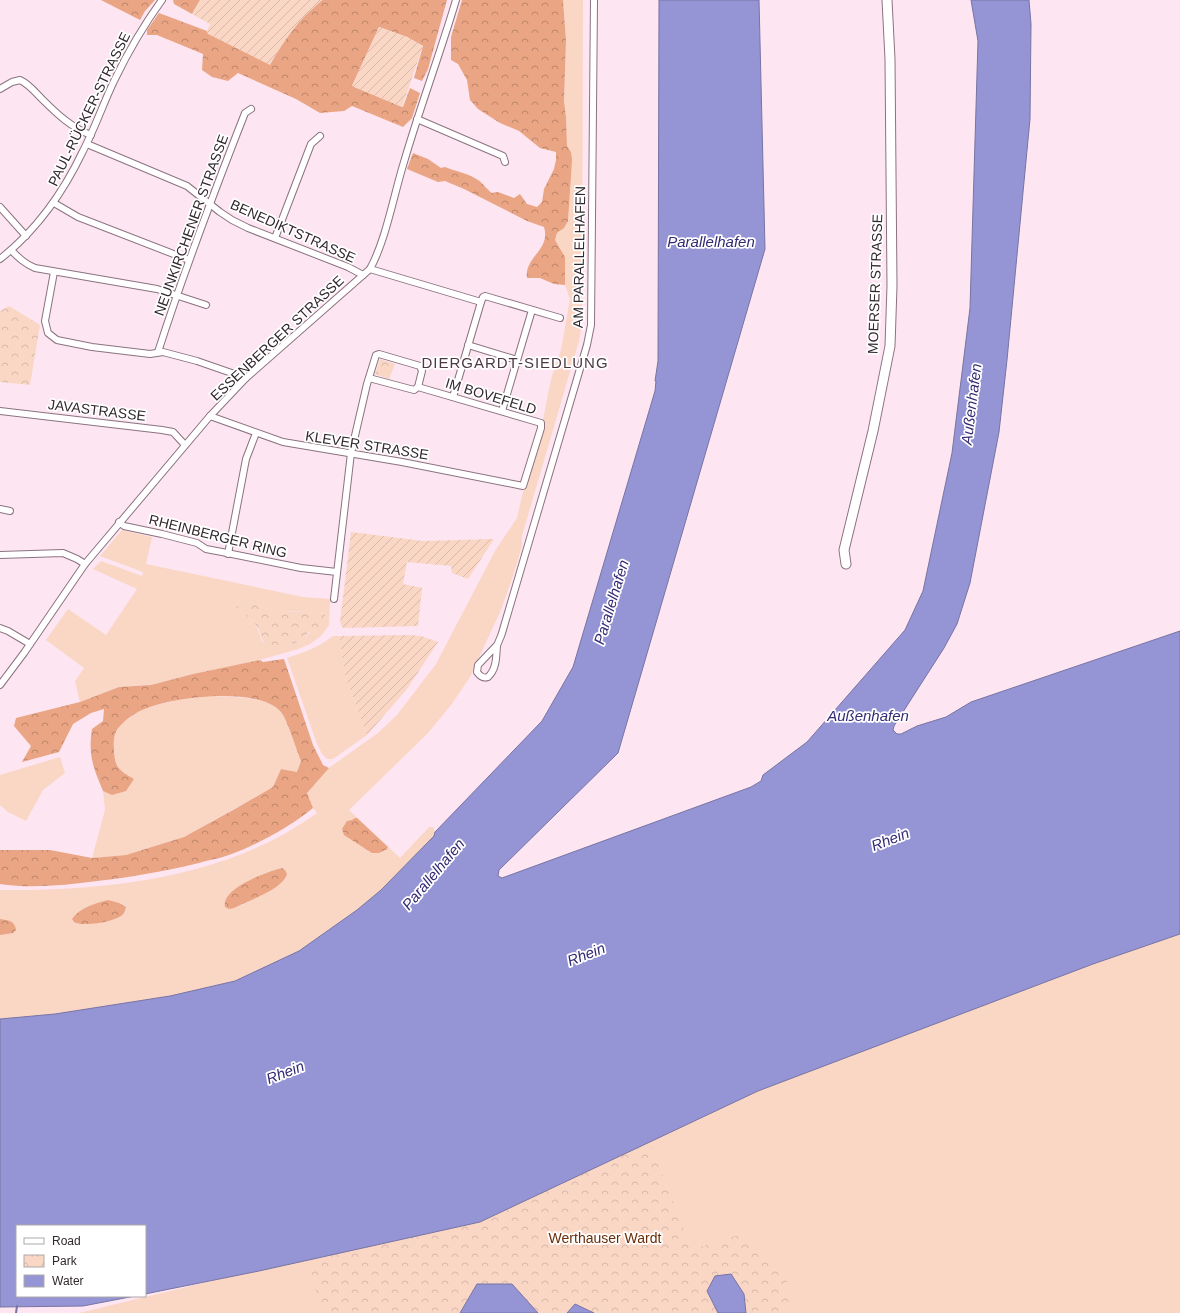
<svg xmlns="http://www.w3.org/2000/svg" width="1180" height="1313" font-family="Helvetica,sans-serif">
  <defs>
    <pattern id="forest-crowns" width="20" height="18" patternUnits="userSpaceOnUse"><rect width="20" height="18" fill="#e9a584"/><path d="M2 6a3 3 0 1 1 6 0M12 15a3 3 0 1 1 6 0" fill="none" stroke="#bd866c"/></pattern>
    <pattern id="park-crowns" width="20" height="18" patternUnits="userSpaceOnUse"><rect width="20" height="18" fill="#fad6c5"/><path d="M2 6a3 3 0 1 1 6 0M12 15a3 3 0 1 1 6 0" fill="none" stroke="#d7b8aa"/></pattern>
    <pattern id="garden-furrows" width="10" height="10" patternUnits="userSpaceOnUse"><rect width="10" height="10" fill="#fad6c5"/><path d="M-1 1l2-2M0 10L10 0M9 11l2-2" fill="none" stroke="#d7b8aa"/></pattern>
  </defs>
  <rect width="100%" height="100%" fill="#fee5f2"/>
  <g fill="#fad6c5" fill-rule="evenodd">
    <path d="M563,0h20l-1,324 -3,17 -57,195v10l-9,30 -12,34 -31,67 -19,28 -23,28 -79,77 51,48 29,-31h4l2,5 -1,4 -53,54 -24,20 -58,41 -64,30 -65,15 -115,18 -55,5v-129c108,1 228,-12 317,-77l-4,-5 -6,-15 19,-23 52,-37 19,-18 39,-51 59,-113 22,-33 5,-22 23,-72 -2,-4 5,-26 4,-18 9,-26 9,-51 -5,-14v-28l-10,-17 2,-7 7,-5 4,-7 3,-69 -4,-6 -1,-29 -2,-16 2,-60z"/>
    <path d="M122,530l30,7 -6,27 157,33 27,2 -1,26 -8,11 -11,8 -12,5 -38,11 -67,14 -42,11 -32,2 -39,15 -5,-21 9,-13 -38,-28 22,-31 38,26 31,-46 -44,-20 8,-8 41,15 1,-4 -43,-16zM240,599c13,5 26,10 40,12 15,1 30,0 45,3 -8,11 -17,18 -22,30l-5,-2 -12,4 -24,-4c-5,-19 -11,-23 -26,-35z"/>
    <path d="M333,636h6l6,40 22,59 -34,24h-6l-5,-5 -5,-10 -30,-86c16,-5 32,-11 46,-22z"/>
    <path d="M211,696c18,1 59,0 70,16 9,15 14,33 20,49l-4,11 -16,-3 -8,18 -89,50 -58,18 -34,3 13,-48 -2,-19 9,4 21,-16 -12,-7 -7,-14 -1,-19 6,-13 21,-16 16,-5 28,-6z"/>
    <polygon points="60,757 65,773 43,790 26,821 8,812 0,805 0,775"/>
    <polygon points="1180,929 1180,1313 79,1313 278,1265 769,1081"/>
  </g>
  <g fill="url(#forest-crowns)">
    <polygon points="101,0 155,0 145,11 140,20"/>
    <polygon points="173,0 200,0 192,14 174,4"/>
    <polygon points="322,0 447,0 428,69 422,81 414,78 423,46 407,37 379,27 352,86 403,107 410,88 420,93 412,118 403,127 352,106 344,111 320,113 296,99 238,73 228,81 212,77 202,70 203,54 157,35 147,35 147,30 159,13 207,31 208,34 285,39 298,22"/>
    <path d="M462,0h101l3,41 -2,60 2,16 1,29 4,6 1,8 -4,61 -4,7 -7,5 -2,7 10,17v28l-11,-1 -14,-6h-13c-3,-21 24,-28 17,-51l-17,-6 -63,-32 -19,-8 -7,1 -31,-13 6,-16 15,6 13,9 4,-1c10,4 25,7 33,13 6,4 8,9 14,13l6,-1 16,6 6,-4 7,10 10,3 5,-5 2,-13 10,-20 2,-9v-8l-16,-4 -21,-17 -19,-8 -22,-14 -8,-9 -3,-20 -9,-16 -7,-4v-23z"/>
    <path d="M284,659l29,86 10,20 6,3 -22,25 6,15c-25,20 -56,37 -87,48 -9,3 -18,4 -27,7 -34,8 -67,14 -102,18 -32,4 -65,8 -97,3v-34h50l42,8 34,-3 58,-18 49,-27 40,-23 8,-18 16,3 4,-11c-4,-10 -14,-43 -21,-50 -24,-25 -109,-14 -138,-1 -7,3 -17,10 -22,16 -6,6 -7,15 -6,23 0,17 5,22 20,30l-8,12 -14,4 -9,-4c-10,-24 -15,-36 -11,-62l11,-8 1,-12 -13,4 -18,11 -14,28 -37,10 9,-16 -17,-20 2,-8 64,-16 39,-15 32,-2 42,-11 67,-14 3,2z"/>
    <polygon points="355,818 357,818 388,847 387,849 379,853 372,853 344,835 342,829 347,821 352,820"/>
    <path d="M282,868l3,2 2,4c-5,16 -38,26 -53,34l-5,1 -4,-2c-4,-19 42,-35 57,-39z"/>
    <path d="M108,900l11,3 7,4c-1,4 -2,7 -5,9 -9,6 -38,11 -47,6l-2,-3c7,-11 24,-16 36,-19z"/>
    <path d="M0,919c8,1 15,2 16,11l-3,3 -13,2z"/>
  </g>
  <g fill="url(#park-crowns)">
    <polygon points="9,306 40,325 30,385 0,382 0,311"/>
    <polygon points="380,359 395,364 389,379 375,374"/>
    <path d="M240,599c13,5 26,10 40,12 15,1 30,0 45,3l-4,17 -8,-1 -5,3 -5,11 -5,-2 -12,4h-19c-7,-6 -5,-12 -10,-19 -6,-8 -13,-14 -21,-20z"/>
    <polygon points="648,1137 691,1250 742,1234 787,1280 789,1313 322,1313 303,1242"/>
  </g>
  <g fill="url(#garden-furrows)">
    <path d="M200,0h122c-23,19 -37,39 -52,65l-62,-31 -1,-3 3,-7 -18,-10z"/>
    <polygon points="379,27 407,37 423,46 402,107 352,86"/>
    <polygon points="351,532 423,541 494,539 468,579 452,573 451,566 407,562 403,584 422,588 418,626 343,628 340,622"/>
    <polygon points="409,635 421,636 438,642 407,689 367,735 345,676 339,636"/>
  </g>
  <g fill="#9595d5" stroke="#7774a3">
    <polygon points="659,0 759,0 765,249 618,753 499,870 498,876 502,878 751,787 761,781 763,775 807,742 905,630 923,591 952,453 970,308 978,41 971,0 1029,0 1031,24 1030,119 1007,360 999,432 970,583 957,624 944,648 894,726 893,730 897,734 901,734 917,726 946,717 971,702 1180,631 1180,934 1093,964 758,1091 480,1222 259,1271 145,1294 145,1226 17,1226 17,1296 135,1296 83,1306 0,1307 0,1019 55,1014 170,996 235,981 299,951 357,910 381,890 434,836 435,832 542,721 573,667 655,391 656,381 655,381 658,361"/>
    <polygon points="731,1274 744,1294 746,1313 718,1313 707,1291 715,1276"/>
    <polygon points="477,1284 512,1284 538,1313 460,1313"/>
    <polygon points="575,1304 594,1313 567,1313"/>
  </g>
  <g fill="none" stroke-linecap="round" stroke-linejoin="round">
    <polyline stroke="#7774a3" stroke-width="2" points="16,1313 17,1306"/>
    <g stroke="#8a737f" stroke-width="8">
      <g id="street">
        <path d="M0,89l12,-7 8,-2c9,4 16,13 23,20 14,14 29,28 48,35"/>
        <polyline points="417,119 503,156 505,162"/>
        <polyline points="87,144 187,186 220,212 232,220 248,228 348,267 363,275"/>
        <polyline points="54,203 78,217 189,260"/>
        <polyline points="0,207 26,236"/>
        <polyline points="275,238 311,144 320,136"/>
        <path d="M11,250c8,8 14,14 24,18l122,21 49,16"/>
        <path d="M0,259c37,-29 63,-66 83,-108 12,-23 20,-47 31,-70 14,-29 29,-55 48,-81"/>
        <polyline points="370,269 481,302 483,297 485,296 560,318"/>
        <polyline points="54,272 45,321 48,333 57,340 92,347 150,354 163,352 197,361 246,378"/>
        <polyline points="468,345 517,360"/>
        <path d="M158,352c26,-81 56,-160 87,-239l6,-4"/>
        <polyline points="453,397 481,302"/>
        <polyline points="0,411 162,430 173,432 185,445"/>
        <polyline points="502,411 532,310"/>
        <polyline points="210,416 283,442 402,462 523,486 541,428 541,423 418,387 414,390 369,378"/>
        <polyline points="0,509 10,511"/>
        <polyline points="119,522 124,526 162,534 197,543 206,549 222,552 301,568 337,572"/>
        <polyline points="228,554 246,459 256,433"/>
        <polyline points="0,555 63,553 77,559 85,564"/>
        <polyline points="334,599 351,453 367,384 376,355 379,354 420,366 422,371 418,387"/>
        <polyline points="0,628 8,631 30,644"/>
        <path d="M497,645l-19,20 -1,7c3,4 6,7 11,5 9,-8 8,-21 9,-31 1,-4 4,-9 5,-13l85,-288 4,-20 3,-325"/>
        <path d="M0,685l24,-32 61,-89 125,-148 36,-38 124,-109c16,-29 24,-75 34,-107 16,-55 36,-108 52,-162"/>
      </g>
    </g>
    <g stroke="#8a737f" stroke-width="11">
      <polyline id="secondary" points="846,564 844,550 873,431 890,346 892,286 890,59 887,0"/>
    </g>
    <use href="#street" stroke="#fff" stroke-width="6"/>
    <use href="#secondary" stroke="#fff" stroke-width="9"/>
  </g>
  <g text-anchor="middle" dominant-baseline="central" stroke-width="3.5" stroke-linejoin="round" paint-order="stroke">
    <g font-size="14" fill="#31282d" stroke="#fff">
      <text transform="translate(89 109) rotate(-64)">PAUL-RÜCKER-STRASSE</text>
      <text transform="translate(191 225) rotate(-70)">NEUNKIRCHENER STRASSE</text>
      <text transform="translate(293 231) rotate(24)">BENEDIKTSTRASSE</text>
      <text transform="translate(579 257) rotate(-89)">AM PARALLELHAFEN</text>
      <text transform="translate(875 284) rotate(-88)">MOERSER STRASSE</text>
      <text transform="translate(277 338) rotate(-43)">ESSENBERGER STRASSE</text>
      <text transform="translate(491 396) rotate(17)">IM BOVEFELD</text>
      <text transform="translate(97 410) rotate(7)">JAVASTRASSE</text>
      <text transform="translate(367 445) rotate(9)">KLEVER STRASSE</text>
      <text transform="translate(218 536) rotate(14)">RHEINBERGER RING</text>
    </g>
    <g font-size="14" fill="#6a2d08" stroke="#fff">
      <text x="605" y="1238">Werthauser Wardt</text>
    </g>
    <g font-size="15" font-style="italic" fill="#332a74" stroke="#fff">
      <text x="711" y="241">Parallelhafen</text>
      <text transform="translate(971 404) rotate(-83)">Außenhafen</text>
      <text transform="translate(611 602) rotate(-73)">Parallelhafen</text>
      <text x="868" y="715">Außenhafen</text>
      <text transform="translate(890 839) rotate(-21)">Rhein</text>
      <text transform="translate(433 874) rotate(-50)">Parallelhafen</text>
      <text transform="translate(586 954) rotate(-21)">Rhein</text>
      <text transform="translate(285 1072) rotate(-21)">Rhein</text>
    </g>
    <g font-size="15" letter-spacing="1" fill="#4c3843" stroke="#fff">
      <text x="515" y="362">DIERGARDT-SIEDLUNG</text>
    </g>
  </g>
  <rect x="16" y="1225" width="130" height="72" fill="#ffffff" stroke="#ada9ab"/>
  <rect x="24" y="1238" width="20" height="6" fill="#ffffff" stroke="#ada9ab"/>
  <text x="52" y="1245" font-size="12" fill="#31282d">Road</text>
  <rect x="24" y="1255" width="20" height="12" fill="url(#park-crowns)" stroke="#ada9ab"/>
  <text x="52" y="1265" font-size="12" fill="#31282d">Park</text>
  <rect x="24" y="1275" width="20" height="12" fill="#9595d5" stroke="#ada9ab"/>
  <text x="52" y="1285" font-size="12" fill="#31282d">Water</text>
</svg>
